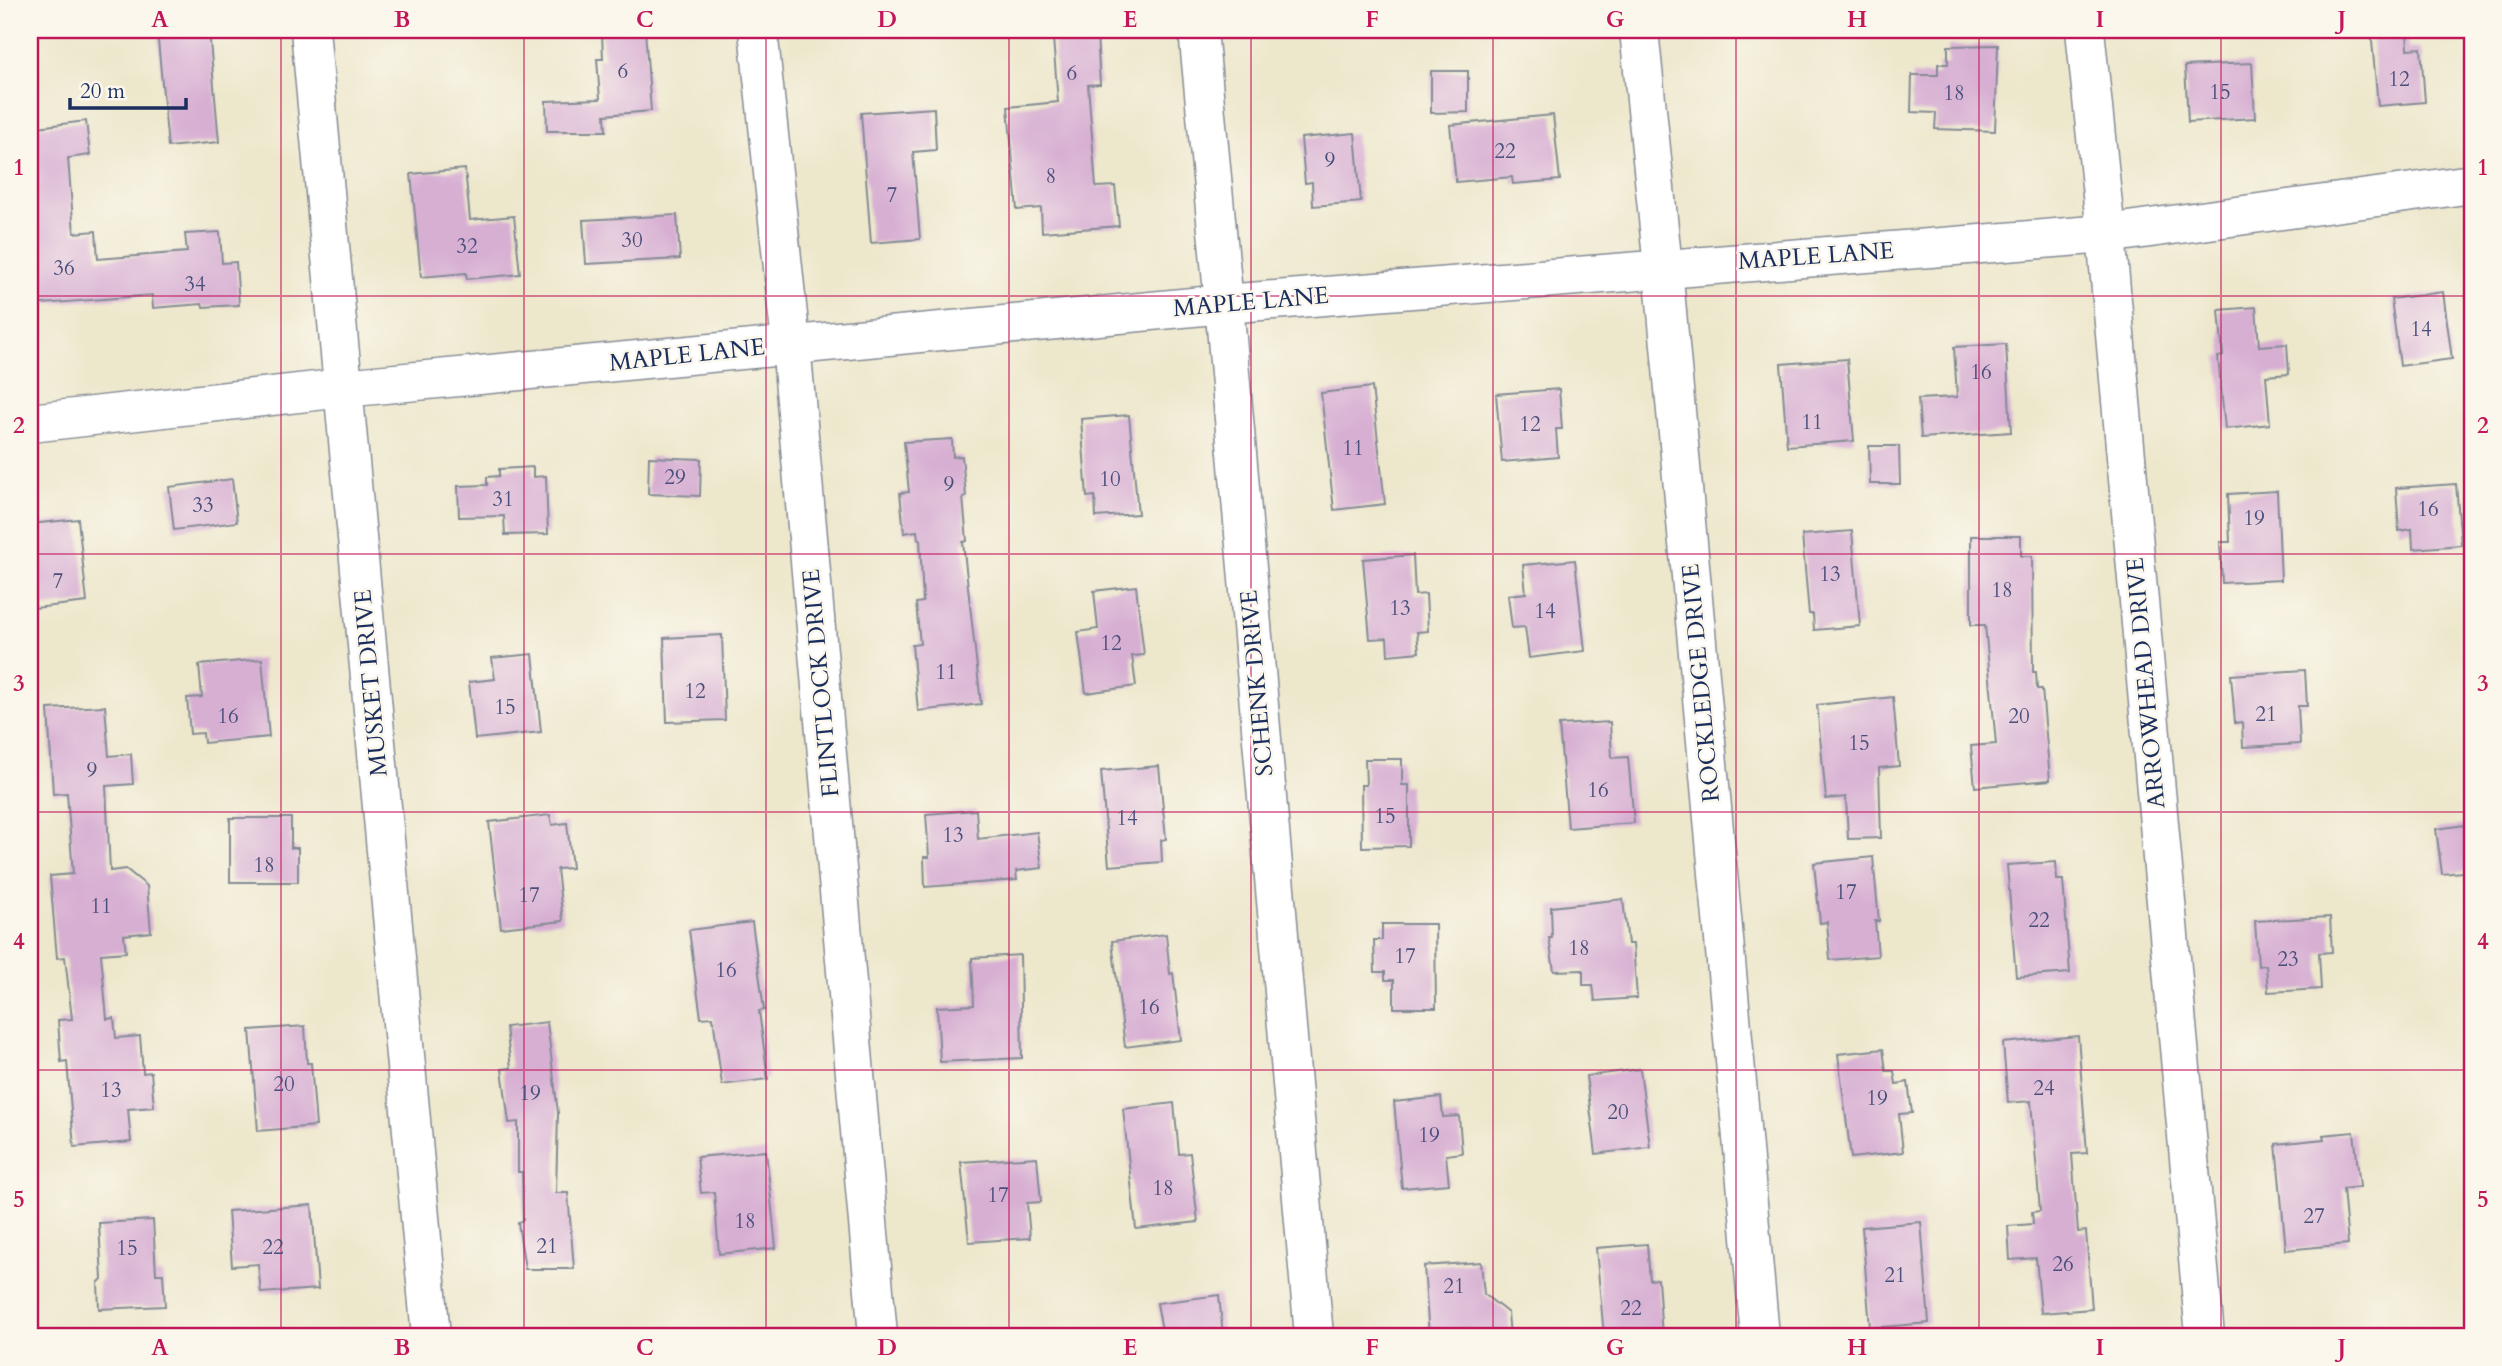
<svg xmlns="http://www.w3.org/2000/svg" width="2502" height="1366" font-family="Cardo,serif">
  <rect width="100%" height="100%" fill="#fbf7ec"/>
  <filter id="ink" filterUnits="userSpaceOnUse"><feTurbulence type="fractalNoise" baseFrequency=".0143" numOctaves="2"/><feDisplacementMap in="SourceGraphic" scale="14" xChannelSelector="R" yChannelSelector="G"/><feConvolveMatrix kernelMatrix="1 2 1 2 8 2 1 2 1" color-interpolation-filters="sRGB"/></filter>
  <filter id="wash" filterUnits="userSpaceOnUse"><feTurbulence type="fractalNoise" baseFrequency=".00686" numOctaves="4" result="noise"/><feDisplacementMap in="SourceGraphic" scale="28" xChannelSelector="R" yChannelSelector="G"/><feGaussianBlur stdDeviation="1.57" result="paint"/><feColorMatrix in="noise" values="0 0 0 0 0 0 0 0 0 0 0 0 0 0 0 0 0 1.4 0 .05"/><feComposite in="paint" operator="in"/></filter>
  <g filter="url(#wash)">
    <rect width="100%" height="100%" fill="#ede7cc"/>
    <g id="blocks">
      <g fill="#d7afd3">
        <polygon points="157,30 209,30 219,142 168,147"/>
        <polygon points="645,30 651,111 605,115 606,131 547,131 546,101 600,99 597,59 603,59 602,33"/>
        <polygon points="2371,30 2407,30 2408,49 2421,48 2425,102 2378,106"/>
        <polygon points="1097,35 1100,84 1088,85 1096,187 1115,186 1119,226 1042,232 1041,208 1017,210 1008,107 1058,102 1053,38"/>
        <polygon points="1998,45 1995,131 1935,129 1936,113 1911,112 1912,75 1938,75 1938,64 1948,64 1948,46"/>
        <polygon points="2252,63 2255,118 2188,122 2185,66"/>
        <polygon points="1431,71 1468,71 1468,112 1431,113"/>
        <polygon points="934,108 936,150 913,152 920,239 871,243 861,113"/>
        <polygon points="1553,115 1560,180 1513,184 1512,177 1456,182 1450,125"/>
        <polygon points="86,121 90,155 68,158 74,233 96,231 98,259 187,252 185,234 220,232 222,263 236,262 239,305 203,307 202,304 153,308 152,295 30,305 30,128"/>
        <polygon points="1355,133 1361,202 1313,206 1312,182 1305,183 1301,138"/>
        <polygon points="465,169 470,220 514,216 520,274 467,279 466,273 421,277 411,174"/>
        <polygon points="677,215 680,259 586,264 583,220"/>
        <polygon points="2443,292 2452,359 2400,366 2391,299"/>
        <polygon points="2256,307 2259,346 2287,344 2289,374 2266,376 2270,424 2225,429 2218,357 2223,356 2219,310"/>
        <polygon points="2006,344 2011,432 1921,438 1918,399 1957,397 1954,347"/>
        <polygon points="1847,359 1854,441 1787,446 1781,364"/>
        <polygon points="1372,387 1385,504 1334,510 1321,393"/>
        <polygon points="1559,389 1562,429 1556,429 1558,457 1502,462 1496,394"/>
        <polygon points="1129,415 1138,514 1096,517 1095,496 1087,497 1081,419"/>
        <polygon points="952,439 953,457 962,456 966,496 963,497 967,541 963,542 981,704 918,711 912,645 920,644 916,603 923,602 920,539 918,539 917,531 904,533 900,493 909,492 904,442"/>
        <polygon points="1869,446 1899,446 1900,484 1870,484"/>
        <polygon points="649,457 701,459 700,496 648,494"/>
        <polygon points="533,467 533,477 546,476 548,534 505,535 504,516 459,517 458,486 487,485 487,477 499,476 499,469"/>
        <polygon points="232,479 237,522 174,530 169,487"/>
        <polygon points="2456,484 2461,545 2413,549 2412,529 2399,531 2396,488"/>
        <polygon points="2277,491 2281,580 2222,583 2220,542 2230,542 2228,494"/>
        <polygon points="78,519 87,602 35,608 30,560 30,524"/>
        <polygon points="1852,531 1860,626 1814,630 1813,614 1809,614 1802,535"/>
        <polygon points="1971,536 2021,536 2021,556 2032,556 2033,672 2036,672 2037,689 2042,689 2050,780 1975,787 1971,746 1996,744 1985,625 1971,625"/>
        <polygon points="1413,555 1415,595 1426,594 1428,631 1417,632 1419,652 1388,655 1387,638 1370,639 1363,559"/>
        <polygon points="1575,560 1585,651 1529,658 1525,627 1512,628 1508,595 1526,593 1523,565"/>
        <polygon points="1136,586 1144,655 1132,656 1136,686 1086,693 1078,632 1098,629 1094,591"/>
        <polygon points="722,635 725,720 667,722 664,638"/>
        <polygon points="533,654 541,732 475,739 469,682 495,679 492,658"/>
        <polygon points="262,659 269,737 204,743 203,733 190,734 187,698 202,697 199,665"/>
        <polygon points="2305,670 2307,706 2298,706 2300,744 2243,747 2242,722 2235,723 2231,675"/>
        <polygon points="1893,697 1899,766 1879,768 1881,838 1848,839 1846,797 1826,799 1817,705"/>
        <polygon points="105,706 109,756 131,754 133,784 106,786 110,871 126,869 147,886 151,932 124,935 126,952 101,954 107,1019 114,1018 116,1038 140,1036 143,1073 151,1072 154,1107 128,1109 131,1142 74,1147 67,1061 61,1062 58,1020 72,1019 65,957 57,958 50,876 73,874 67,793 53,794 48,709"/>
        <polygon points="1610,722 1612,758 1628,757 1634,823 1568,828 1559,725"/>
        <polygon points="1365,759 1402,759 1402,785 1409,785 1409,846 1362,847 1361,785 1366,785"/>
        <polygon points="1159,766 1166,839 1161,840 1162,862 1109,866 1101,771"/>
        <polygon points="976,810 978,839 1037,832 1042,868 1016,871 1017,880 925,887 924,857 929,857 926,814"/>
        <polygon points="550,815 552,825 567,823 572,868 557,869 563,921 501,928 489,822"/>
        <polygon points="230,818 291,818 291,848 298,848 298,882 230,882"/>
        <polygon points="2472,824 2472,871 2442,874 2436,829"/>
        <polygon points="1873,857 1879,921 1875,921 1878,956 1830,960 1827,922 1820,923 1814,863"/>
        <polygon points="2056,862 2057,880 2063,880 2070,973 2016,977 2007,865"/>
        <polygon points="1623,899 1628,944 1633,944 1637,998 1595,1001 1593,985 1583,985 1583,970 1554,971 1549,938 1552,938 1551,907"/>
        <polygon points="2330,917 2332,952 2319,953 2321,989 2268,992 2266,965 2258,966 2255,921"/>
        <polygon points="752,922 764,1010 759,1011 768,1079 722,1085 713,1017 701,1018 689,930"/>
        <polygon points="1382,924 1435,924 1436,1008 1394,1008 1394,980 1385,980 1385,972 1375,972 1374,940 1382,940"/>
        <polygon points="1166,934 1170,974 1173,973 1181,1040 1125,1047 1112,941"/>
        <polygon points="1020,955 1022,1058 940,1062 937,1007 974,1005 972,958"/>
        <polygon points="547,1022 558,1113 556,1193 568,1193 574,1269 525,1269 518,1223 523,1220 522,1172 518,1172 518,1122 509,1123 502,1069 511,1068 506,1027"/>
        <polygon points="305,1026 307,1063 311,1063 316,1126 258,1131 250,1030"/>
        <polygon points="2078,1036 2087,1153 2072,1154 2078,1232 2086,1231 2092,1309 2041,1313 2036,1258 2010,1260 2008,1226 2033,1224 2032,1212 2040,1211 2031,1101 2008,1103 2003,1043"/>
        <polygon points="1883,1049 1886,1071 1894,1071 1896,1084 1908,1082 1912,1113 1899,1114 1903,1152 1851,1158 1838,1054"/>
        <polygon points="1640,1069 1650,1147 1596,1154 1586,1076"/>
        <polygon points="1441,1097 1443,1117 1459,1116 1462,1153 1446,1155 1449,1184 1402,1188 1394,1102"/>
        <polygon points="1174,1103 1179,1154 1190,1153 1198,1222 1136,1229 1123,1109"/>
        <polygon points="2354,1132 2360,1187 2343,1189 2348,1244 2286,1250 2276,1144 2324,1139 2323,1135"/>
        <polygon points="766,1151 776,1248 719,1254 714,1192 701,1193 697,1157"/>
        <polygon points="1037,1157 1041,1202 1027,1203 1030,1238 969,1242 961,1162"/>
        <polygon points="312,1205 318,1289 261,1293 258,1264 232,1266 228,1211"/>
        <polygon points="153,1220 156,1274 163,1274 165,1306 99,1309 98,1283 102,1279 99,1223"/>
        <polygon points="1921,1222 1929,1323 1870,1328 1862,1227"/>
        <polygon points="1647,1244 1650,1280 1658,1279 1662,1336 1604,1336 1596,1248"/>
        <polygon points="1481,1262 1484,1294 1508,1313 1510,1336 1429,1336 1424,1266"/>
        <polygon points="1219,1295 1223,1336 1163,1336 1157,1303"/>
      </g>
    </g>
  </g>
  <g filter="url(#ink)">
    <use href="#blocks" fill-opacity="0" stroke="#848b95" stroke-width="2"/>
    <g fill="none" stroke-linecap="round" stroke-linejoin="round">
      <g stroke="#848b95" stroke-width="41">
        <g id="minor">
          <polyline points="310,30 431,1336"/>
          <polyline points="758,30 791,344 878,1336"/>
          <polyline points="1198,30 1224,304 1314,1336"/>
          <polyline points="1639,30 1663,268 1760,1336"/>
          <polyline points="2085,30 2106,234 2205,1336"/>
          <polyline points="30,423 343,388 1224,304 2106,234 2472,184"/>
        </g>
      </g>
      <use href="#minor" stroke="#fff" stroke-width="38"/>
    </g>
  </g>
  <path fill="none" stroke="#c2185b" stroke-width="2" stroke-opacity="0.55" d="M281,30v1306M524,30v1306M766,30v1306M1009,30v1306M1251,30v1306M1493,30v1306M1736,30v1306M1979,30v1306M2221,30v1306M30,296h2442M30,554h2442M30,812h2442M30,1070h2442"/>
  <g text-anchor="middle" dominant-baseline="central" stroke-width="5" stroke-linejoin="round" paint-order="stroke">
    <g font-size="21" fill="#4a4f7b">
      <text x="623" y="71">6</text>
      <text x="1072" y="73">6</text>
      <text x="2399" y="79">12</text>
      <text x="2220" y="92">15</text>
      <text x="1954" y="93">18</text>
      <text x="1505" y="151">22</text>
      <text x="1330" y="160">9</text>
      <text x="1051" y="176">8</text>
      <text x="892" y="195">7</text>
      <text x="632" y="240">30</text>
      <text x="467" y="246">32</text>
      <text x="64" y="268">36</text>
      <text x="195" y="284">34</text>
      <text x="2421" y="329">14</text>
      <text x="1981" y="372">16</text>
      <text x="1812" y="422">11</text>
      <text x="1530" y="424">12</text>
      <text x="1353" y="448">11</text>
      <text x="675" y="477">29</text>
      <text x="1110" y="479">10</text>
      <text x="949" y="484">9</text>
      <text x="503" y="499">31</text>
      <text x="203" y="505">33</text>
      <text x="2428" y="509">16</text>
      <text x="2254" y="518">19</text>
      <text x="1830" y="574">13</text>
      <text x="58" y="581">7</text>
      <text x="2002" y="590">18</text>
      <text x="1400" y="608">13</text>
      <text x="1545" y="611">14</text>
      <text x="1111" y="643">12</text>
      <text x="946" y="672">11</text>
      <text x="695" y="691">12</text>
      <text x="505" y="707">15</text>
      <text x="2266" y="714">21</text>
      <text x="228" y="716">16</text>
      <text x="2019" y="716">20</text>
      <text x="1859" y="743">15</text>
      <text x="92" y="770">9</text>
      <text x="1598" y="790">16</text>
      <text x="1385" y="816">15</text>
      <text x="1127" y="818">14</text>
      <text x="953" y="835">13</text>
      <text x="264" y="865">18</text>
      <text x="1846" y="892">17</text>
      <text x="529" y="895">17</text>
      <text x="101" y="906">11</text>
      <text x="2039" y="920">22</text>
      <text x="1579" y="948">18</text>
      <text x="1405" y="956">17</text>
      <text x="2288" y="959">23</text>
      <text x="726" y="970">16</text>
      <text x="1149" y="1007">16</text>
      <text x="284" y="1084">20</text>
      <text x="2044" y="1088">24</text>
      <text x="111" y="1090">13</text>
      <text x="530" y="1093">19</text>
      <text x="1877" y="1098">19</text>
      <text x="1618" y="1112">20</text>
      <text x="1429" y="1135">19</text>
      <text x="1163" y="1188">18</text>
      <text x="998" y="1195">17</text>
      <text x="2314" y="1216">27</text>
      <text x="745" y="1221">18</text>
      <text x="547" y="1246">21</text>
      <text x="273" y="1247">22</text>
      <text x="127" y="1248">15</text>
      <text x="2063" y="1264">26</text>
      <text x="1895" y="1275">21</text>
      <text x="1454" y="1286">21</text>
      <text x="1631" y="1308">22</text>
    </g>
    <g font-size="24" fill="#1b2f5e" stroke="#fbf7ec">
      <text transform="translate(1816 256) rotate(-4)">MAPLE LANE</text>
      <text transform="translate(1251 302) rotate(-5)">MAPLE LANE</text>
      <text transform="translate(687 355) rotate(-6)">MAPLE LANE</text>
      <text transform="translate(371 683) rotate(-95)">MUSKET DRIVE</text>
      <text transform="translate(821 683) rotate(-95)">FLINTLOCK DRIVE</text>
      <text transform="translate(1257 683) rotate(-95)">SCHENK DRIVE</text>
      <text transform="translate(1701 683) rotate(-95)">ROCKLEDGE DRIVE</text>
      <text transform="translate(2146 683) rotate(-95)">ARROWHEAD DRIVE</text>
    </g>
  </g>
  <rect width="2502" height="1366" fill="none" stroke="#fbf7ec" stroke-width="77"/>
  <path d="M70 98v10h116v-10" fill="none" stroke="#1b2f5e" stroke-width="3.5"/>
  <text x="80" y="98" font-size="21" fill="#1b2f5e" stroke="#fbf7ec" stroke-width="5" paint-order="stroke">20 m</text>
  <rect x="38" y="38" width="2426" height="1290" fill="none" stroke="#c2185b" stroke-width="2.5"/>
  <g font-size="23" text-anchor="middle" font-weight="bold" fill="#c2185b">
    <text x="160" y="27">A</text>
    <text x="402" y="27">B</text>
    <text x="645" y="27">C</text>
    <text x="887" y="27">D</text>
    <text x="1130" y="27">E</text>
    <text x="1372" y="27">F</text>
    <text x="1615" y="27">G</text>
    <text x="1857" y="27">H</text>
    <text x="2100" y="27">I</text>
    <text x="2342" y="27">J</text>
    <text x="19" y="175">1</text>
    <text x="2483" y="175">1</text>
    <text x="19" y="433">2</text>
    <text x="2483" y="433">2</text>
    <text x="19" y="691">3</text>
    <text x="2483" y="691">3</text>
    <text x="19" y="949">4</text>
    <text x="2483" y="949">4</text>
    <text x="19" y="1207">5</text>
    <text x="2483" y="1207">5</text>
    <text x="160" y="1355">A</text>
    <text x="402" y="1355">B</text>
    <text x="645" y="1355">C</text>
    <text x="887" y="1355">D</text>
    <text x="1130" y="1355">E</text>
    <text x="1372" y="1355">F</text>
    <text x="1615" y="1355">G</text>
    <text x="1857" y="1355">H</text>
    <text x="2100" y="1355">I</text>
    <text x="2342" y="1355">J</text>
  </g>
</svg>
